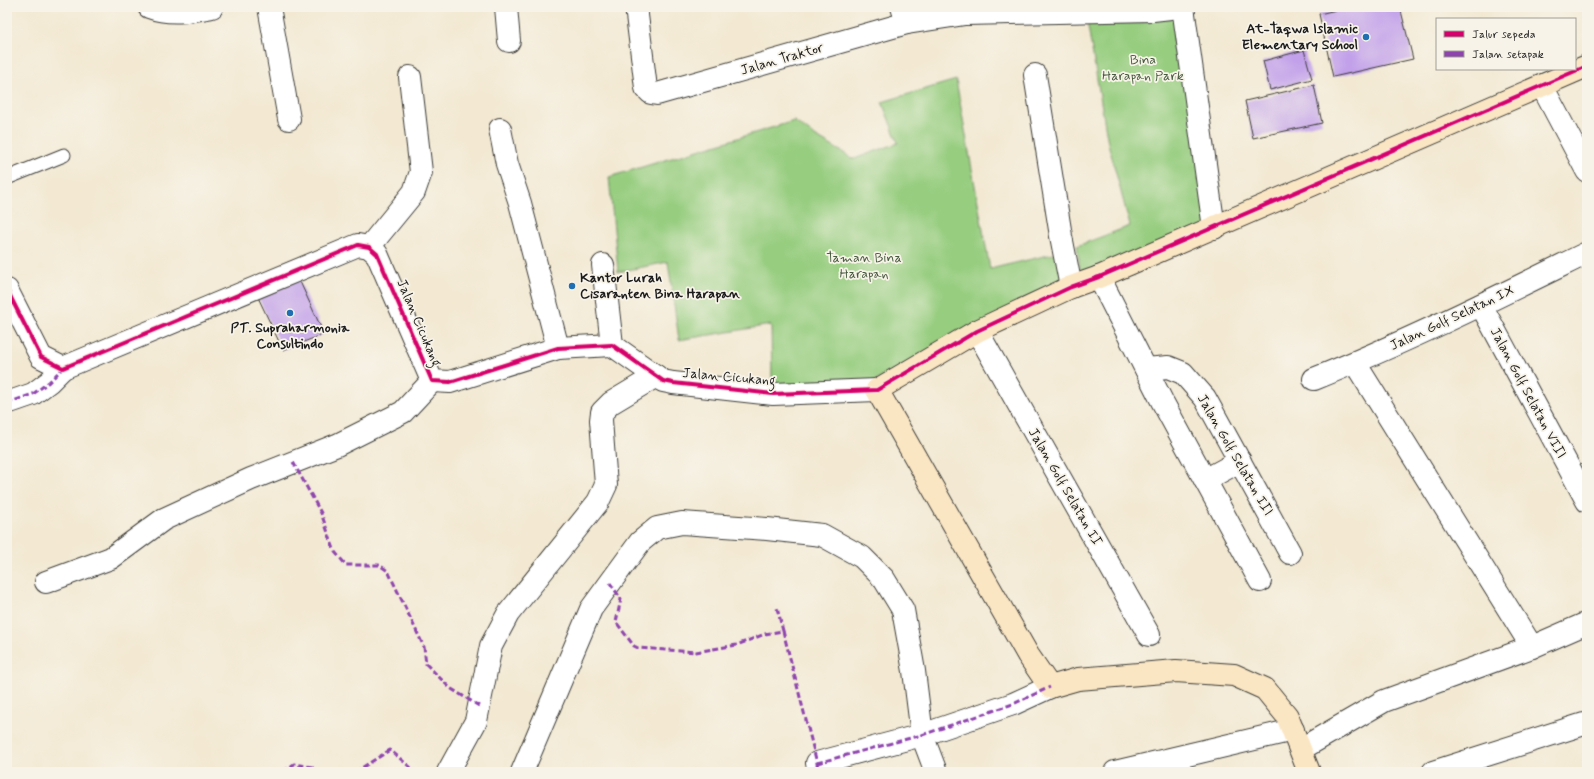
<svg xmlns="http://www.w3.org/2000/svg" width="1594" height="779" font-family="Mynerve,sans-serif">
  <rect width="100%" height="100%" fill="#f7f3e8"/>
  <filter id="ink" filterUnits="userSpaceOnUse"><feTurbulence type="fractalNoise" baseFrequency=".025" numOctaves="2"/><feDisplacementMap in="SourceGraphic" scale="8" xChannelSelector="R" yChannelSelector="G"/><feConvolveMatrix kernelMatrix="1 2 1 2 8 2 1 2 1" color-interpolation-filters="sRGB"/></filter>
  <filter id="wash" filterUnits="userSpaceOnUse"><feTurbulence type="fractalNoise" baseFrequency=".012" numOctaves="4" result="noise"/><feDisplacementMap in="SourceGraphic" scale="16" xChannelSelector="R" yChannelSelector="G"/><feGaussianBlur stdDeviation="0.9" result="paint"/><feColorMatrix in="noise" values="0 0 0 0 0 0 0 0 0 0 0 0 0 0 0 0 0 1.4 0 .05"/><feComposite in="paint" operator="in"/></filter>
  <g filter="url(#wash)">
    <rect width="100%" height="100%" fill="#f3e9d3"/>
    <g fill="#96cd7f" stroke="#59744e">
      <polygon points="1186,17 1208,227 1081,276 1077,246 1130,226 1108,143 1087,21"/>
      <polygon points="956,80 990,269 1065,251 1073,280 862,388 772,385 771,325 679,340 668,262 618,272 609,177 794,121 815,136 854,159 898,143 882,102"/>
    </g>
    <g id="blocks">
      <g fill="#c2a1ea">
        <polygon points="1349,7 1400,7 1413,59 1333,77 1319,14"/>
        <polygon points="1304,50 1312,79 1270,90 1263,61"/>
        <polygon points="1314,85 1322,123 1253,138 1245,101"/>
        <polygon points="296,273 324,334 283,350 255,291"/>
      </g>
    </g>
  </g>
  <g filter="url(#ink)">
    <use href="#blocks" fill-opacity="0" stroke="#3c3b37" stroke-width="1"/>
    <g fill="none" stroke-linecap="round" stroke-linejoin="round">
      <g stroke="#3c3b37" stroke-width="15">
        <polyline id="lane" points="7,178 64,155"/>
      </g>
      <g stroke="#3c3b37" stroke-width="24">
        <g id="street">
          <path d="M149,7c21,8 41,4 63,0"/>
          <polyline points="269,7 289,119"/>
          <polyline points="506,7 509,41"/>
          <polyline points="636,7 646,88 651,93 657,94 907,23"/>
          <polyline points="902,7 907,23 965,14 1153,10 1179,7"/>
          <polyline points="1183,7 1214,228"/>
          <polyline points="1035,75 1061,236 1071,287"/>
          <polyline points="1542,86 1587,171"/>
          <polyline points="500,129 507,164 520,203 558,348"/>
          <polyline points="369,247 414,192 421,172 410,77"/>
          <polyline points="603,265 612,345"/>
          <polyline points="1099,277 1162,401 1260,581"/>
          <polyline points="7,290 41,357 63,368 358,245 369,247 377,254 432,381 450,382 558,348 612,345 663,381 673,383 773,394 877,390"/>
          <polyline points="1481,305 1587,501"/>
          <polyline points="977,331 1149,635"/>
          <polyline points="1355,363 1532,647"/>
          <polyline points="1146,369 1168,367 1183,373 1205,398 1290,553"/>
          <path d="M1314,379c93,-37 183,-82 273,-126"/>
          <polyline points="7,403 33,394 49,382 63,368"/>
          <polyline points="1205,480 1240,461"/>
          <polyline points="46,582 111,558 164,519 251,479 337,445 403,412 432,381"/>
          <polyline points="1301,749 1384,701 1532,647 1587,623"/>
          <polyline points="817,763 922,735 1013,704 1050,687"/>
          <polyline points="448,772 476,721 491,646 508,614 598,502 606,485 601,420 602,412 611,403 656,376"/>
          <polyline points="522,772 591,609 640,542 657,528 682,523 767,529 822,535 862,557 884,579 903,610 914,671 922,735 936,772"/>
          <polyline points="1115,772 1293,730"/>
          <polyline points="1433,772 1584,724 1587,725"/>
        </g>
      </g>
      <g stroke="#3c3b37" stroke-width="24">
        <polyline id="secondary" points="1309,772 1287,716 1265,689 1234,675 1176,671 1078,679 1050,687 1028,655 877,390 977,331 1071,287 1099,277 1587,66"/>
      </g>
      <use href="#lane" stroke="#fff" stroke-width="13"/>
      <use href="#street" stroke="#fff" stroke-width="22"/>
      <use href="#secondary" stroke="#fbe6c3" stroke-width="22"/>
      <g stroke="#8e44ad" stroke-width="3" stroke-dasharray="6 3" stroke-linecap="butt">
        <polyline points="7,403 33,394 49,382 63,368"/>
        <polyline points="293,462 321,513 335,552 346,565 379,565 388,571 424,647 426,664 450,688 479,706"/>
        <polyline points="610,583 621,599 616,622 634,646 638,648 696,652 737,645 765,634 783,631 777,608"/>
        <polyline points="783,631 817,763 818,772"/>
        <polyline points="817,763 922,735 1013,704 1050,687"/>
        <polyline points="283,772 294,764 312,767 316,772"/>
        <polyline points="355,772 390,750 416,772"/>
      </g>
      <g stroke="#f7f3e8" stroke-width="6">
        <polyline id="cycleway" points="7,290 41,357 63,368 358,245 369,247 377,254 432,381 450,382 558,348 612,345 663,381 673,383 773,394 877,390 977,331 1071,287 1099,277 1587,66"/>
      </g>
      <use href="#cycleway" stroke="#d6006c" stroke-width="4"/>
    </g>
  </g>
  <g fill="#1f6fb2" stroke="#f7f3e8" stroke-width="1.5">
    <circle cx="1366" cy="37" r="4"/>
    <circle cx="572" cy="286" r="4"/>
    <circle cx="290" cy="313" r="4"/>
  </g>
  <g text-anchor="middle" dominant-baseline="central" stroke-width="3.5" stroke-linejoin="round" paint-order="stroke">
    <g font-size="14" font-weight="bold" fill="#1c1c1c" stroke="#f7f3e8" text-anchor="end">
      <text x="1358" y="29">At-Taqwa Islamic<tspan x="1358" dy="16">Elementary School</tspan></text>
      <text x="580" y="278" text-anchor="start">Kantor Lurah<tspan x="580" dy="16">Cisaranten Bina Harapan</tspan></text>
      <text x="290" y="328" text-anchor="middle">PT. Supraharmonia<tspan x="290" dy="16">Consultindo</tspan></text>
    </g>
    <g font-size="14" fill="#1c1c1c" stroke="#f7f3e8">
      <text transform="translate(782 59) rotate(-16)">Jalan Traktor</text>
      <text transform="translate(1452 318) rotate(-25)">Jalan Golf Selatan IX</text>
      <text transform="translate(419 323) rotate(67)">Jalan Cicukang</text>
      <text transform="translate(729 377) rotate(5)">Jalan Cicukang</text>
      <text transform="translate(1528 393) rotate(62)">Jalan Golf Selatan VIII</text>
      <text transform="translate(1235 455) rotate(60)">Jalan Golf Selatan III</text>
      <text transform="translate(1065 487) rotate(60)">Jalan Golf Selatan II</text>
    </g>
    <g font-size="14" fill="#475a3f" stroke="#f7f3e8">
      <text x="1143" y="60">Bina<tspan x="1143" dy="16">Harapan Park</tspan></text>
      <text x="864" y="258">Taman Bina<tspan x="864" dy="16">Harapan</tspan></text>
    </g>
  </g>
  <rect width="1594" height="779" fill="none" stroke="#f7f3e8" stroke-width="24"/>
  <rect x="1436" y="18" width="140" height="52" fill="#f7f3e8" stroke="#9f9d96"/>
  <rect x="1444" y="31" width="20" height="6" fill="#d6006c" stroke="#9f9d96"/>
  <text x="1472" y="38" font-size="12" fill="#1c1c1c">Jalur sepeda</text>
  <rect x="1444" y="51" width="20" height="6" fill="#8e44ad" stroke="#9f9d96"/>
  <text x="1472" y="58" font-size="12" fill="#1c1c1c">Jalan setapak</text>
</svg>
